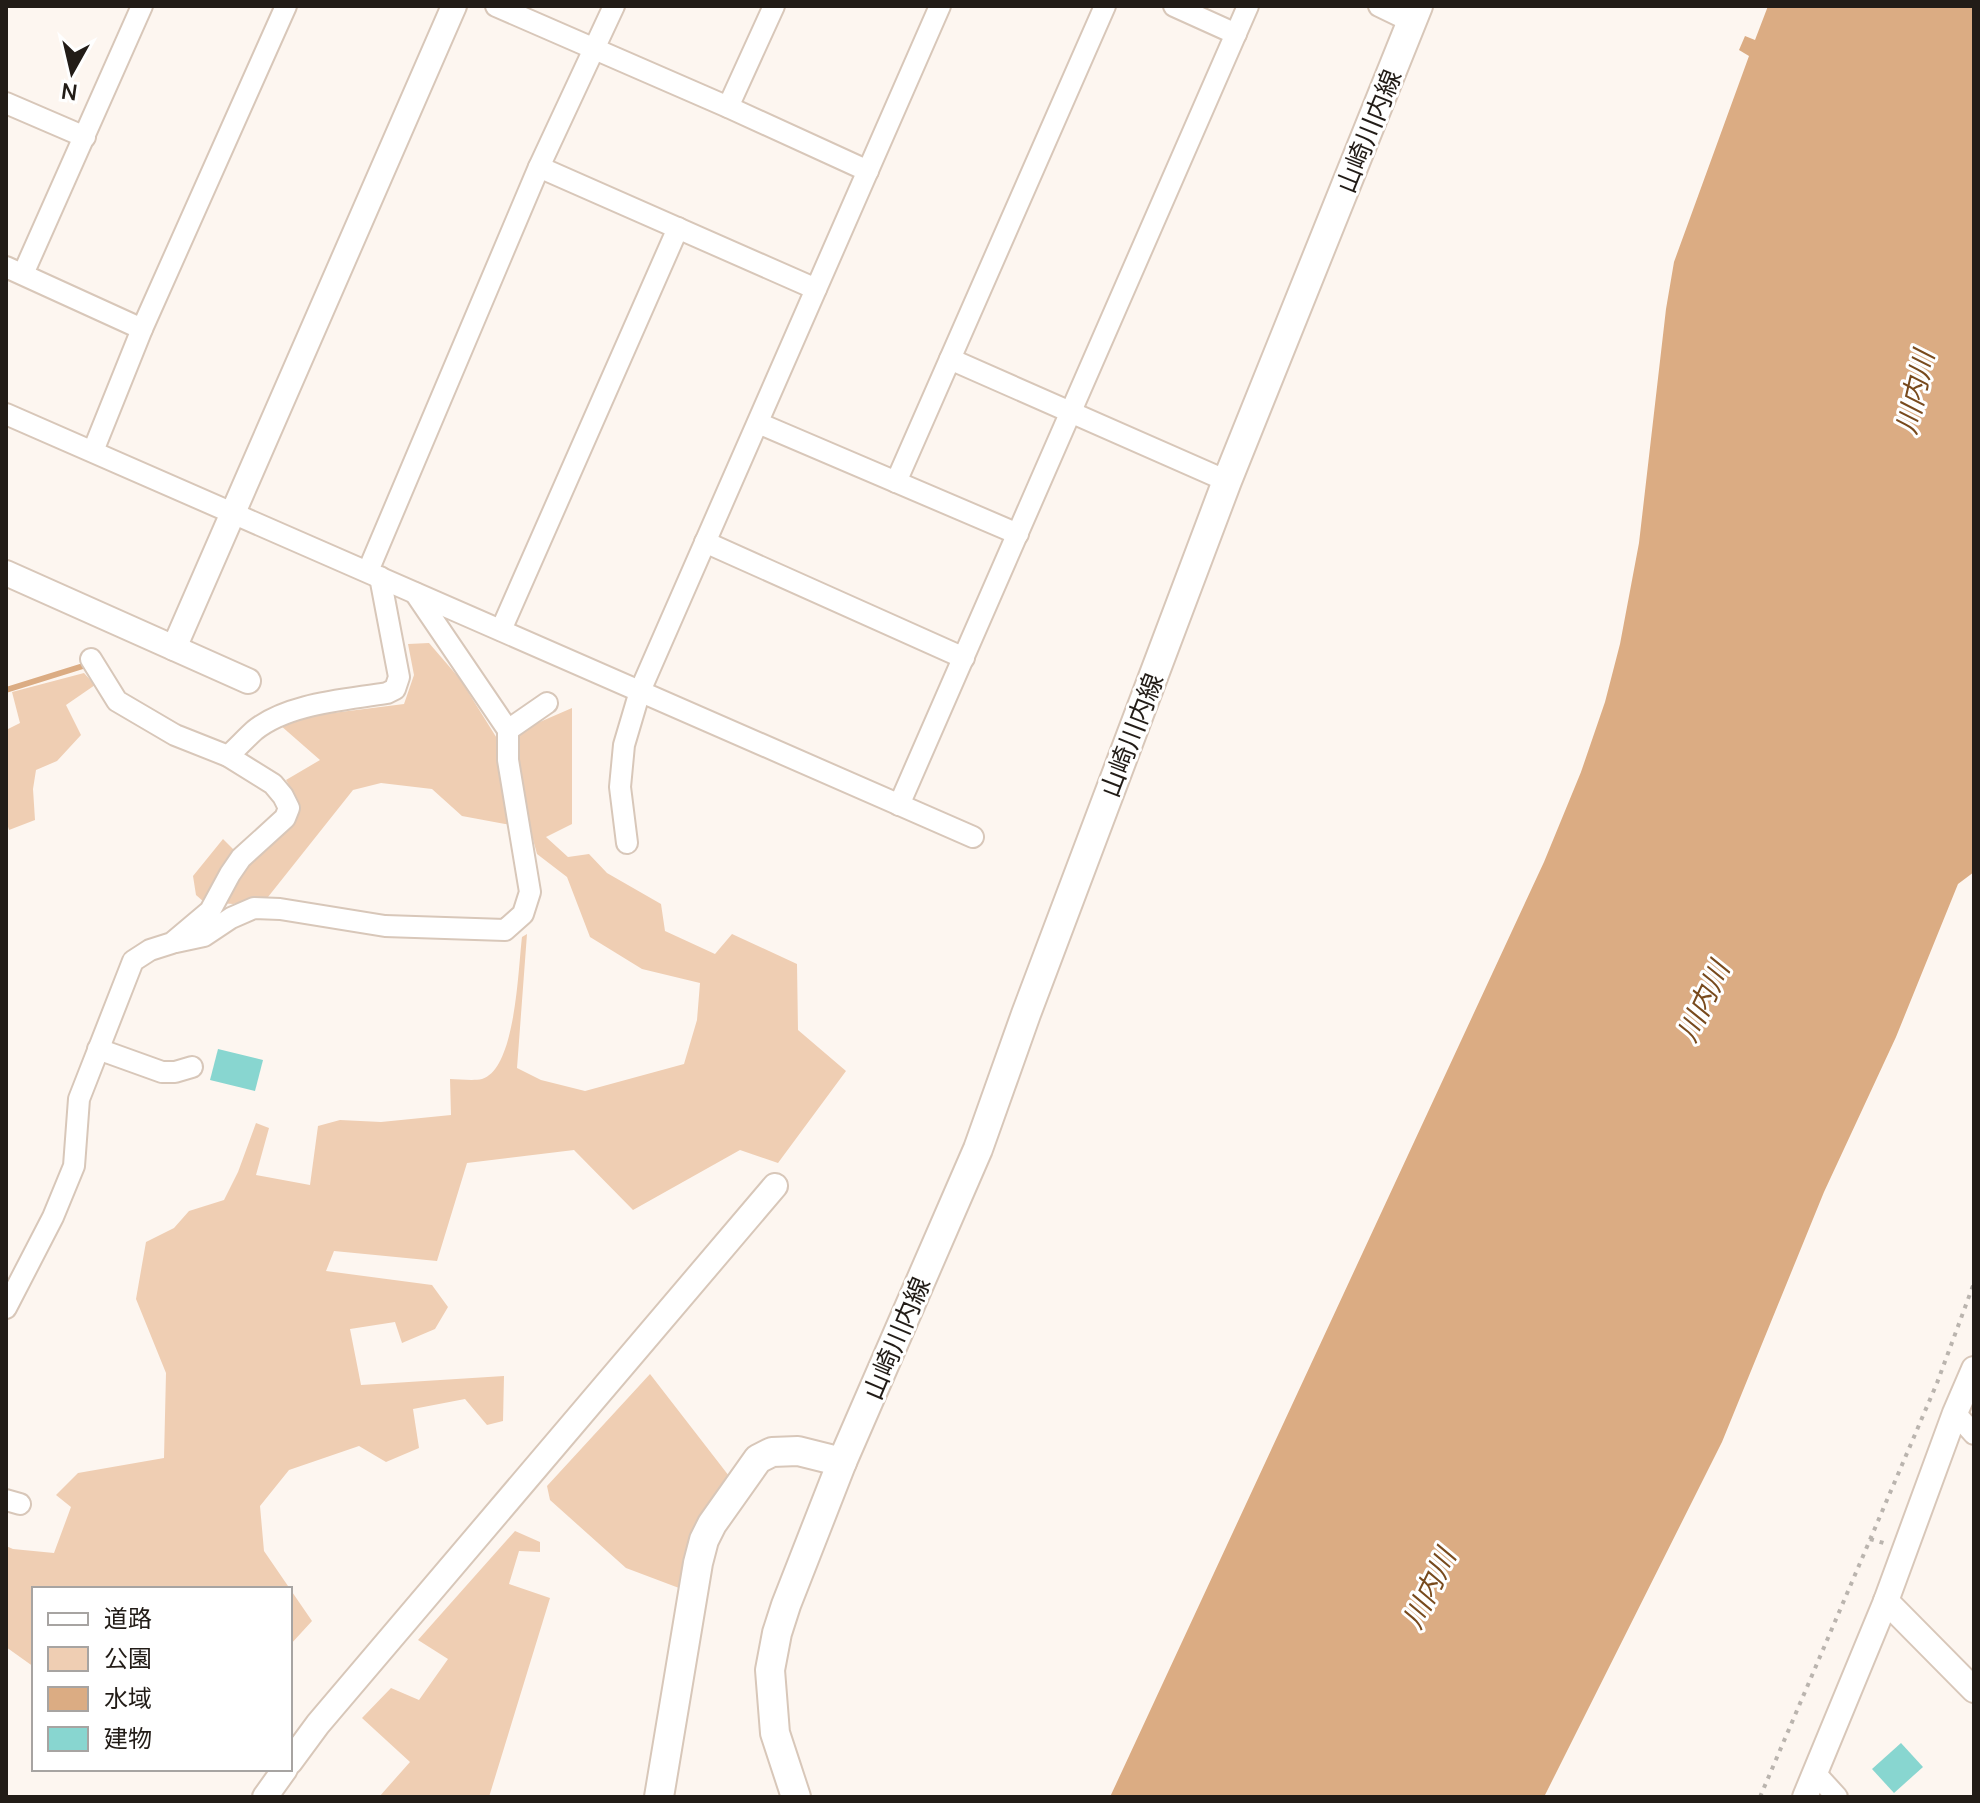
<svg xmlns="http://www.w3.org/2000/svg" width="1980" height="1803" font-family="Manrope,'Noto Sans JP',sans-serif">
  <rect width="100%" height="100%" fill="#fdf6f0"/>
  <g fill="#efceb3">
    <path d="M429,643l31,36 38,61 74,-32v116l-26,13 22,20 21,-3 18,19 54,31 4,27 50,23 17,-20 65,30 1,66 48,41 -68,92 -38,-13 -107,60 -59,-60 -107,13 -30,98 -103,-10 -8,20 106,14 16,22 -13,22 -33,14 -7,-21 -45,7 11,56 143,-9 -1,45 -16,4 -22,-26 -52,10 6,39 -33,14 -27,-16 -70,24 -29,36 4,45 48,70 -22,24v-56h-256v78l-28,-20v-101l7,3 41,4 17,-46 -15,-12 22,-22 86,-15 2,-85 -30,-74 10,-57 28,-14 15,-17 35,-11 14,-28 18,-49 13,5 -13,47 54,10 8,-59 22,-6 41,2 70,-7 -1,-36c9,0 23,2 32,0 34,-11 36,-110 40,-142l5,-3 -10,134 24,12 44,11 99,-27 13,-44 3,-37 -58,-14 -52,-32 -23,-60 -30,-23 -8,-29 -24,-1 -43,-8 -30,-27 -51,-6 -28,7 -85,107 -35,7 -29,-2 -8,-7 -3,-19 30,-37 23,23 9,-3 41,-41 2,-18 -12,-20 34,-20 -40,-35 21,-8 103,-13 10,-29 -6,-31z"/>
    <polygon points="84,673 95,685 66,705 81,735 57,761 36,770 33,789 35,820 9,830 6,820 6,730 20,723 12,692"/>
    <polygon points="650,1374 729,1476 694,1537 679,1588 626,1568 550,1500 547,1486"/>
    <polygon points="515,1531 540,1542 540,1552 519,1551 509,1584 550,1598 489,1797 379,1797 410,1762 362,1718 391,1688 419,1700 448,1659 418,1640"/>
  </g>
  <polygon fill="#dbac83" points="1768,6 1974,6 1974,872 1958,884 1896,1037 1824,1192 1722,1442 1544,1797 1110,1797 1544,862 1581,772 1605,702 1620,644 1639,543 1666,309 1674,262 1749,56 1739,50 1745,36 1755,40"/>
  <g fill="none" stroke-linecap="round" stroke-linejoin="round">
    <polyline stroke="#dbac83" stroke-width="6" points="6,690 83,666"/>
  </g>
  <g fill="#88d6d0">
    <polygon points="218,1049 263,1060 255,1091 210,1080"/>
    <polygon points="1901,1743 1923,1767 1894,1793 1872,1769"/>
  </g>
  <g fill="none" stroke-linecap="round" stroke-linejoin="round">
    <g stroke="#d8c7b9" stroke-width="24">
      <g id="minor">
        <polyline points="496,6 728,107 868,171"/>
        <polyline points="1174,6 1236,34"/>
        <polyline points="1379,6 1412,22"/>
        <polyline points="6,103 85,137"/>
        <polyline points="728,107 774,6"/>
        <polyline points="539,167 816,289"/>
        <polyline points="6,267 142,329"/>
        <polyline points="23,274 142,6"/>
        <polyline points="950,359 1227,481"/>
        <polyline points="6,414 973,837"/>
        <polyline points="758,423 1018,534"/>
        <polyline points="93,451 142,329 286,6"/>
        <polyline points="896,482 1105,6"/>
        <polyline points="705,542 964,658"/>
        <polyline points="368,571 539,167 614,6"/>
        <polyline points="415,593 508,730"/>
        <polyline points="501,630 678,228"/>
        <path d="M228,756c9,-8 18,-18 27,-26 34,-27 91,-30 132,-37l8,-4 4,-12 -19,-100"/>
        <polyline points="899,805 1248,6"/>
        <polyline points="627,843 620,787 624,745 640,691 940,6"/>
        <polyline points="176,942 204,936 231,918 254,908 280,909 385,926 505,930 523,914 530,892 508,760 508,730 547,703"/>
        <polyline points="98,1049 162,1072 175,1072 192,1067"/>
        <polyline points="6,1308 53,1217 74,1166 79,1099 133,961 150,950 172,943 210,911 230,874 241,858 285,818 289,808 283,796 273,784 228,756 175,735 117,701 91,659"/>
        <polyline points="1955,1413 1974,1434"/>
        <polyline points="6,1500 20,1504"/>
        <polyline points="1816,1774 1837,1797"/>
      </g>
    </g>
    <g stroke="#d8c7b9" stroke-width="28">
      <g id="tertiary">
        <polyline points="6,573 248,681"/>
        <polyline points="174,648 454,6"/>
        <polyline points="1886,1601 1974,1690"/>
        <polyline points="290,1762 318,1724 775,1186"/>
        <polyline points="265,1797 285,1769"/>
        <polyline points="1805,1797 1886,1601 1955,1413 1974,1369"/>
      </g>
    </g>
    <g stroke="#d8c7b9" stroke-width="32">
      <g id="secondary">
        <polyline points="659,1797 698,1563 704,1540 712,1524 758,1459 772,1452 798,1451 842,1462"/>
        <polyline points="796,1797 775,1733 770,1670 777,1633 786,1605 842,1462 978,1149 1026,1014 1227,481 1418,6"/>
      </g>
    </g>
    <g stroke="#bab4ae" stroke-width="4" stroke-dasharray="4 6" stroke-linecap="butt">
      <polyline points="1870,1539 1887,1544"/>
      <polyline points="1760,1797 1937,1383 1974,1283"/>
    </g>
    <use href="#minor" stroke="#fff" stroke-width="20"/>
    <use href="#tertiary" stroke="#fff" stroke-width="24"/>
    <use href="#secondary" stroke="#fff" stroke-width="28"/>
  </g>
  <g text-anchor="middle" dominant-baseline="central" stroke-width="6" stroke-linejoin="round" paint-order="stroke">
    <g font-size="26" fill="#221c17" stroke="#fff">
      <text transform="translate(1368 131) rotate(-68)">山崎川内線</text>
      <text transform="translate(1131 735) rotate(-69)">山崎川内線</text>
      <text transform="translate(896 1338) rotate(-67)">山崎川内線</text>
    </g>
    <g font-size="28" font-style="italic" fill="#784a1d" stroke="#fff">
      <text transform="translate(1914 392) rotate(-77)">川内川</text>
      <text transform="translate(1702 1001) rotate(-65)">川内川</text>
      <text transform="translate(1428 1588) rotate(-64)">川内川</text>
    </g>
  </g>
  <rect width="1980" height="1803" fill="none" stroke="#221c17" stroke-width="16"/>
  <rect x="32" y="1587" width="260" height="184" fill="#ffffff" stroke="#a7a4a2" stroke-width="2"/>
  <rect x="48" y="1613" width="40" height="12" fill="#ffffff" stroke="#a7a4a2" stroke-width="2"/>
  <text x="104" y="1627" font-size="24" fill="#221c17">道路</text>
  <rect x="48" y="1647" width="40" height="24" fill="#efceb3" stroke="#a7a4a2" stroke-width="2"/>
  <text x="104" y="1667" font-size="24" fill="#221c17">公園</text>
  <rect x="48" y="1687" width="40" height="24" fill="#dbac83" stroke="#a7a4a2" stroke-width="2"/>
  <text x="104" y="1707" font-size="24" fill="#221c17">水域</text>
  <rect x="48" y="1727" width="40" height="24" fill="#88d6d0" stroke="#a7a4a2" stroke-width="2"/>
  <text x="104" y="1747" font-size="24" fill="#221c17">建物</text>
  <g transform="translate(72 72) rotate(188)" stroke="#ffffff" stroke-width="6" paint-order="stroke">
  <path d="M0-6L14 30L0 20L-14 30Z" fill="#221c17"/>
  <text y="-12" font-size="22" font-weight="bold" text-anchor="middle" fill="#221c17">N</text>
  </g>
</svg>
